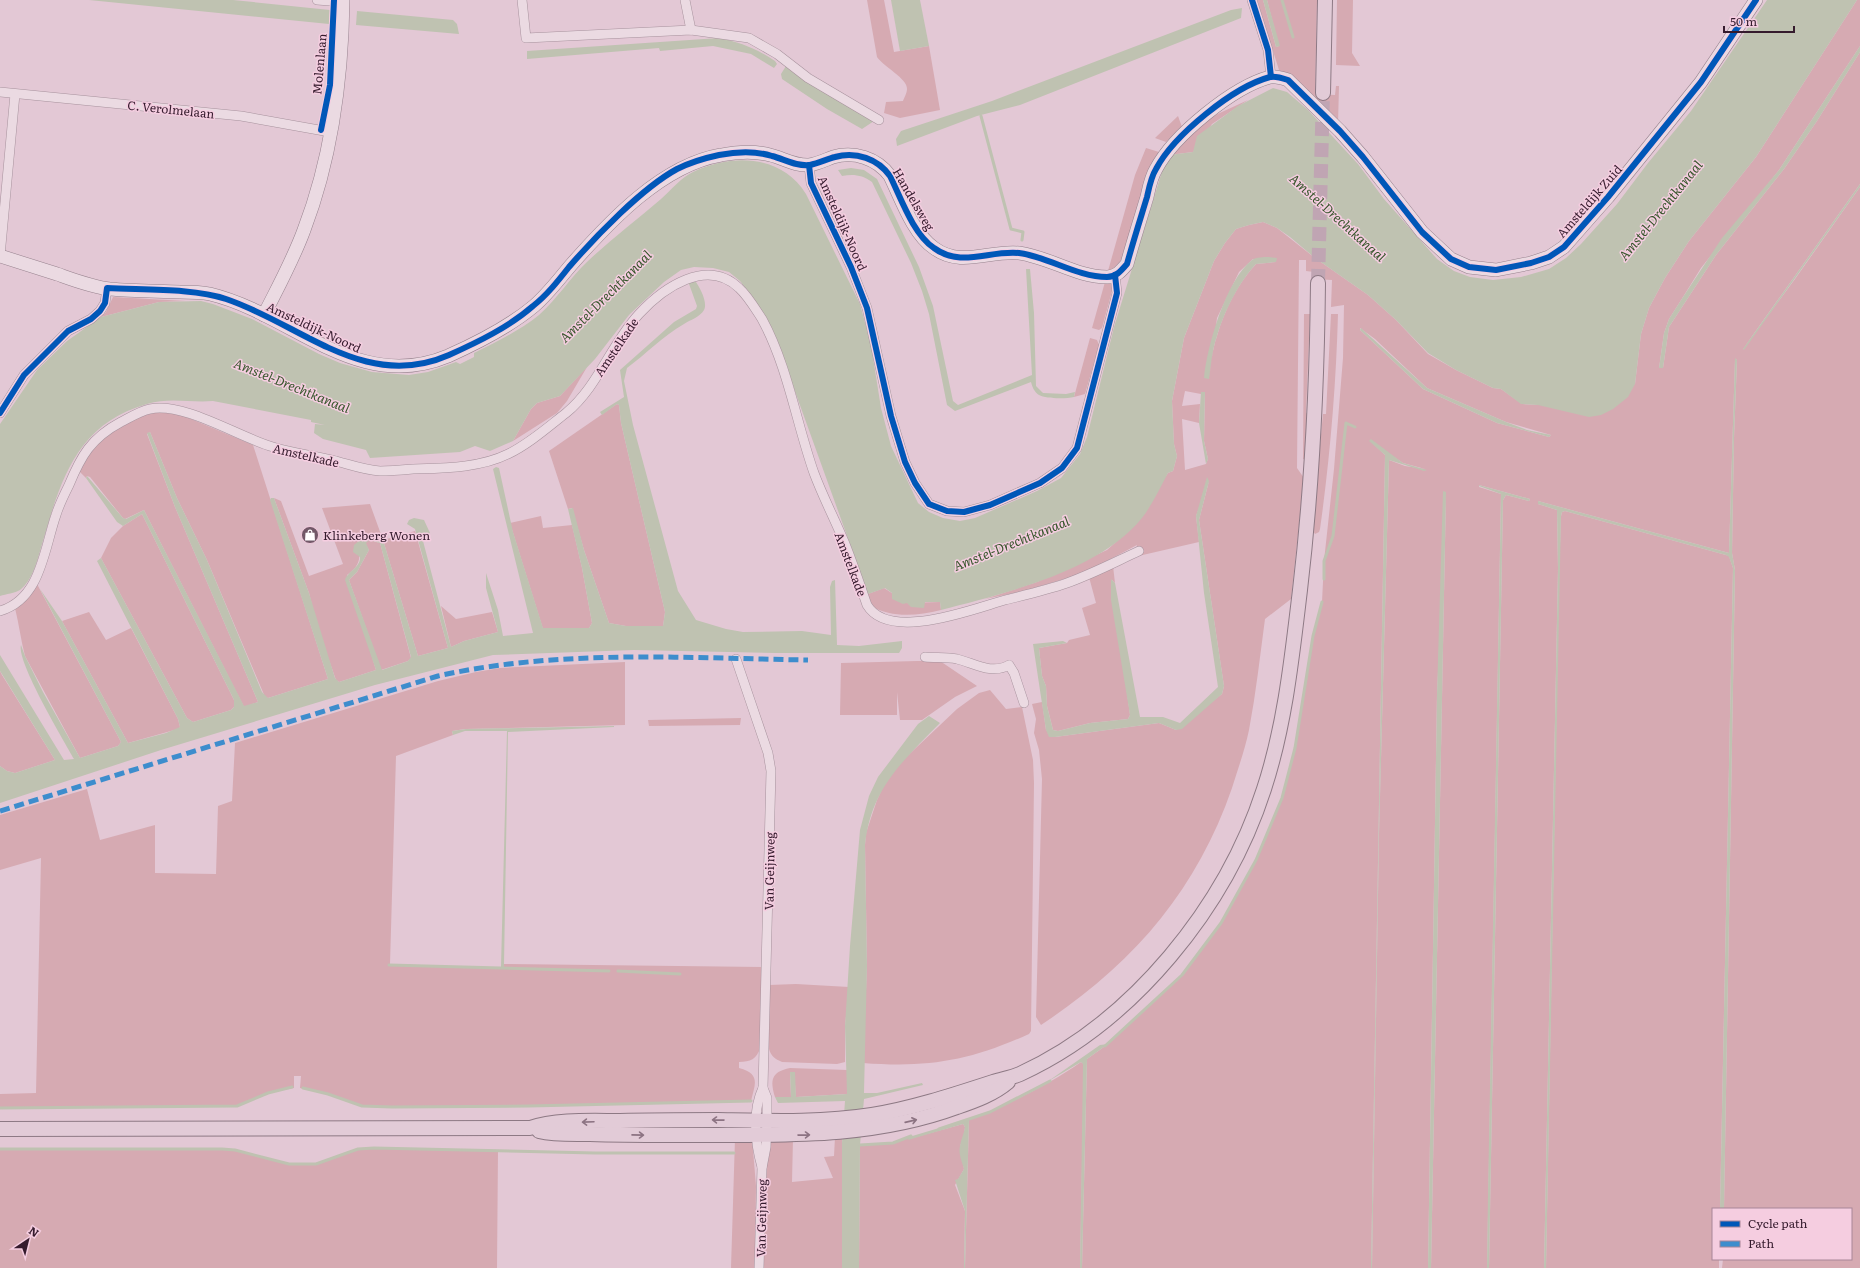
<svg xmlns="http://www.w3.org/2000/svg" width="1860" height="1268" font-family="Literata,serif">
  <rect width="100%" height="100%" fill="#e3c8d5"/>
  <g fill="#d6aab2" fill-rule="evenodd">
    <path d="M867,0h17l10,52 35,-6 11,64 -40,8 -16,-5 2,-11 17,-1c1,-3 4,-8 4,-12 1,-10 -24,-23 -30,-32z"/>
    <polygon points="1257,0 1263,0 1276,47 1279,46 1267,0 1317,0 1315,94 1335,95 1336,86 1339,86 1338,124 1288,76 1279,70"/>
    <polygon points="1337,0 1353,0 1352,53 1360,66 1336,65"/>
    <path d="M1857,0h3v46l-81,124 -78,98 -18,29 -14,22 -5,14 -5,35h4l6,-41 47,-72 68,-86 33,-48 43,-69v132l-117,165 52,-70 65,-92v1081h-138l1,-9h128v-50h-127l11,-639 -3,-17 2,-115 3,-78 -2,-1 -6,194 -191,-52v3l19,6 1,59 -14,699h-55l14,-768 3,-5 23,6 1,-2 -51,-14v2l22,7 -14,774h-56l15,-776 -9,202 -9,574h-56l7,-434 10,-374 16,6 20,3 -22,-6 -33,-22 15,14 -14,813h-289l5,-209 21,-15 74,-69 39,-52 35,-63 26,-62 13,-50 18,-112 9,-34 2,-41 10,-92 9,-111 1,-53 -13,2 1,-27 -18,-1v-7l-8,-1v-11h-7l-2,208 7,10 -13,121 -26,20c-5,37 -9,74 -16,111 -4,19 -11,39 -17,58 -36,104 -100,177 -191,237l-5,-8 6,-238 -3,-29 -5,-17 2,-14 -4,-15 10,-2 4,28 9,7 104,-14 17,7 46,-36 2,-8 -25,-166 10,-39 -13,35 3,26 -65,15 3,-12 -53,28 -60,18 -39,8 52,-17 70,-32 19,-17 42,-60 5,-2 4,-15 -3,-12 -2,-43 12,-63 30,-77 11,-18 11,-14 13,-4 14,-3 14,6 38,30 53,37 28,25 32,34 28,16 37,18 8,1 21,15 16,1 97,-21 6,-50 8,-26 16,-30 24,-37 67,-84zM1253,259l23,3 -20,2c-18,19 -32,47 -39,72 -5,14 -6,29 -8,43l8,-61 22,-46zM1360,328l15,11 52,49 79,34 45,13 -2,2 -52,-14 -74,-34 -63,-59zM1185,391l16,3 1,-2 3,1 -1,48 4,18 -2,5 -21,6 -3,-51 17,4 1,-19 -18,2z"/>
    <polygon points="1248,100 1212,124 1193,152 1169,155 1211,117"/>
    <polygon points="1178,116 1182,127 1166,142 1155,138"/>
    <polygon points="1146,148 1159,152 1154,159 1147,176 1120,267 1108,271 1135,175"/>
    <polygon points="1105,282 1111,282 1112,291 1102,328 1099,330 1092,328"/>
    <polygon points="113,297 186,301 159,302 101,317 106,312"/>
    <polygon points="1304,314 1310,314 1306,413 1309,414 1307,460 1303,459"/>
    <path d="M1331,314h7c-2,72 -8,144 -18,215l-1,3 -4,2 -3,-5 11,-115h3z"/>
    <polygon points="1090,338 1097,340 1099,345 1085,394 1074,397"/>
    <polygon points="587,367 567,401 557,413 513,441 531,409 537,403 560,396"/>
    <polygon points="617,404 619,405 621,423 665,612 663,626 626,626 609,623 584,550 572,508 568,509 549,451"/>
    <path d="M162,411l22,5 69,29 75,234 -60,19 -3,-1 -58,-137 -30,-62 -27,-66 -3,2 28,73 83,195 -14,5 -100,-197 -19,9 -2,-1 -33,-41 -3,-1 -1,2 -9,-9c19,-31 49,-52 85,-58z"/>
    <path d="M274,498l7,3 28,75 34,-12 -21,-56 48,-4 13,36 32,-9 33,117 -30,8 -35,-116 -19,-3 -5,6c1,15 2,22 -12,32l29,95 -37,12 -3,-2 -18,-51 -9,-36z"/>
    <polygon points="1565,511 1726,555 1729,556 1733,568 1720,1209 1713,1209 1713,1259 1719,1259 1719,1268 1546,1268 1559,575 1561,516 1562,512"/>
    <polygon points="142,514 234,700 234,707 231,710 193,722 187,718 101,558 111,538 123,526"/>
    <polygon points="541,516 543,528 572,525 582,568 592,623 589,628 543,629 510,523"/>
    <polygon points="369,540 380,543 411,658 408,661 381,670 349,580 357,572 369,550 365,543"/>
    <polygon points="1113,566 1115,583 1112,580 1130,715 1128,719 1090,723 1058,731 1053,730 1047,706 1046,686 1042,676 1039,648 1067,643 1069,640 1090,635 1082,608 1096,603 1089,577"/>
    <path d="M37,584l84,158 -3,4 -38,12 -55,-102c-4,-15 -6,-32 -10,-48z"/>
    <path d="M884,588l23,15 33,-1 1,8c-25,6 -48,8 -71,-4l-2,-12z"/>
    <polygon points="441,606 456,619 492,612 498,632 464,641 451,647"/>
    <polygon points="89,612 106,640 131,628 178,719 180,727 178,729 128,743 62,621"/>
    <polygon points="917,661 940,661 977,686 955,697 922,720 900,720 897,692 897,715 840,715 841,663"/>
    <path d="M625,662v63l-160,4 -13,2 1,4 -57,21 -6,208 112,4 2,-4 259,3 -3,81c-3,11 -10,14 -21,14v6c22,6 16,16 12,33l-222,5 -137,1 -30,-1 -34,-12 -28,-6 1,-12h-7v12l-26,5 -31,13 -237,2v-14l36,-1 5,-235 -41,12v-55l87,-26 13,51 55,-15v48l61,1 2,-68 14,-5 3,-58 203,-62 38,-9 24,-4z"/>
    <polygon points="0,671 2,675 55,760 15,773 7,771 0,766"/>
    <path d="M990,690l16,19 16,-2 11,53 1,23 -3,248 -2,3c-60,27 -101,34 -166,29l4,-97 -2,-121 1,-12 11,-33 8,-17 15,-20 57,-54 22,-16z"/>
    <polygon points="741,718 740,725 649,726 648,720"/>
    <path d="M796,984l53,3 -4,39v36l-8,2 -55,-2c-7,-3 -11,-6 -13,-13 -4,-13 0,-49 0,-64z"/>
    <path d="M1081,1062l3,2 -4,204h-115l4,-149c36,-12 81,-35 112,-57z"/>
    <path d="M790,1068l57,2v24l-51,3 -2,-25 -4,1 1,24h-16c-5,-17 -4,-25 15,-29z"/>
    <polygon points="963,1124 965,1127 964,1137 960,1146 964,1169 955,1185 965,1211 964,1268 859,1268 860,1145 893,1143 909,1137 909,1139"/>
    <polygon points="842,1136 842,1268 762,1268 765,1175 771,1139 793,1138 792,1182 833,1178 824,1157 834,1156 835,1137"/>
    <polygon points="735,1138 752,1138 756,1186 755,1268 731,1268"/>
    <polygon points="374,1148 498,1150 497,1268 0,1268 0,1149 222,1149 235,1150 289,1164 316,1164 358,1149"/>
  </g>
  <g fill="#bfc2b1" fill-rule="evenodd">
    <polygon points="89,0 233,0 330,10 329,24"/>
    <polygon points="891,0 920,0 929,46 900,51"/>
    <polygon points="1263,0 1267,0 1280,46 1276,47"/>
    <path d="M1767,0h90l-101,157 -67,84 -24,37 -16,30 -8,26 -6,50 -7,13 -15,12 -12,6 -12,2 -51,-12 -17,-1 -20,-15 -8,-1 -37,-18 -28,-17 -32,-33 -28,-25 -53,-37 -25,-21 -13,-9 -14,-6 -14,3 -13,4 -11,14 -11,18 -30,77 -12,63 2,43 3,12 -4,15 -5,2c-8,15 -16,32 -26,45 -44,54 -137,75 -201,92l-1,-8h-15l-1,6 -13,-1 -4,-4 -4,1 -11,-5v-6l-7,-5 -17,6 -89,-247 -29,-53 -10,-13 -11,-9 -16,-4 -19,-1 -13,3 -17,12 -35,33 -34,44 -35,37 -23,7 -6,6 -18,32 -23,10 -15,-5 -15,6 -90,6 -4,-8 -43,-11 -9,-6 1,-9 10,1 -14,-3v-2l-98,-19c-23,2 -43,-4 -66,3 -70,20 -86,75 -104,137 -5,16 -9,38 -23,49 -5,3 -14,4 -20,6v-172l37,-54 30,-29 34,-24 58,-15 42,-1 12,3 39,15 67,35 21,9 32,9 37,3 19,-3 28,-10 4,2 14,-7v-4c22,-11 45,-22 65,-38 18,-16 31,-37 49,-54 23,-22 49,-41 73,-62 10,-9 21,-22 32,-27 40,-19 89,-17 113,22l54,110 11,41 10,63 10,38 27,57 11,9 14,6 17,3 15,-3 62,-27 24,-13 19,-24 7,-17 27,-110 50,-162 5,-10 24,-3 4,-16 41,-30 35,-18 14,4 21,18 50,54 26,35 53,60 17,12 16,6 23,3 28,-3 28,-8 17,-11 15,-14 36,-40 31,-41 43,-52z"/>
    <polygon points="1242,8 1241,18 1020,105 977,116 897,146 896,139 901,131 992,101 1231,10"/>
    <polygon points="357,11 453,20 457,24 459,34 356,25"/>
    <path d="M719,38c21,4 38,11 56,23l2,3 -3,4 -23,-14 -38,-8 -53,5 -1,-3 -132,11v-8z"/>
    <polygon points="1860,46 1860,52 1817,121 1784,169 1716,255 1669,327 1663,368 1659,368 1664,333 1669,319 1683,297 1722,238 1779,170"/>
    <polygon points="786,66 874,121 862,129 827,109 782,79 781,74"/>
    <path d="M851,168l13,2 13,9 42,88 14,39 20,95 5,4 74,-30 -6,-106h4l4,44 2,73 7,7 23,1 9,-2 -1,5c-8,2 -28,2 -35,-2 -5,-3 -7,-9 -8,-13l-76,29 -8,-6 -18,-91 -7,-23 -11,-28 -39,-81c-10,-7 -18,-8 -30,-6l-4,-6z"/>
    <polygon points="1860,184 1860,187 1744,350 1743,349"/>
    <path d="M1269,257l8,1 -1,4 -20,2c-17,18 -32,48 -39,72 -5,14 -6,29 -8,43l-5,-1c3,-32 22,-98 48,-118 4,-3 12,-3 17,-3z"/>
    <path d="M690,281h5c5,6 13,22 9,29 -4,7 -14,10 -20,14 -21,12 -38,30 -57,44l-3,13 9,44 45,166 18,29 30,9 17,3 59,-1 29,4 -1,-48 2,-6 3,-1 2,65 22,1 43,-5v7l-3,5h-123l-142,-3 -141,5 -118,30 -214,65 -161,53v-37l7,5 8,2 40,-13 -55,-89v-16l64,105 10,-1c-10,-18 -58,-98 -53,-114l4,11 18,36 37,66 38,-12 3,-4 -81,-153 22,32 66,122 38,-10 14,-6 -2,-8 -81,-158 4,-3 86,160 6,4 38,-12 3,-3v-7l-92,-186 -19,12 -6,-4 -31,-44 1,-2 36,42 3,1 18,-9 100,196 14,-4 -83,-195 -28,-74 3,-1 27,66 30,62 55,132 6,6 60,-19 -58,-179 1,-2h3l35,95 26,85 4,4 37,-12 -31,-90c3,-9 16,-13 15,-23l-7,-5 1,-7 10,-8 19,3 35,116 30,-8 -33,-119 -8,-5 2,-4 5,-2 10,2 6,13 -6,4 -1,4 28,106 13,-6 34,-9 -12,-44v-15l12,37 5,26 30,-3 -40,-164 3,-2 3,1 14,64 30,96h46l3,-5 -10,-55 -14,-59 5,-1 11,42 25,73 17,3h37l2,-14 -44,-189 -2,-18 -2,-1 -15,11 -2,-3 24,-15 -4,-27 54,-48 22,-13 1,-3 -8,-22zM369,540l11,3 31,114 -3,4 -26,9 -33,-90 8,-8 12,-22 -3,-7z"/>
    <polygon points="1361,328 1427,388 1506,422 1527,430 1551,435 1549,437 1497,423 1423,389 1360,330"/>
    <polygon points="1735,358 1737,360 1734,438 1732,553 1735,570 1724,1209 1720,1209 1733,568 1729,557 1726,555 1565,511 1562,512 1561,516 1546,1268 1544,1268 1558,569 1557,510 1538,504 1538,501 1729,553"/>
    <polygon points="1201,392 1205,392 1204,441 1208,459 1206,464 1199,423"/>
    <polygon points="1371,439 1403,463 1427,470 1424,471 1389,460 1379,834 1372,1268 1371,1268 1385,455 1369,441"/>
    <polygon points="1207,477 1209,481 1199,520 1224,686 1222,694 1182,729 1176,730 1159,723 1055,737 1049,737 1046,730 1033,644 1063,641 1067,643 1039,648 1042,676 1046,686 1047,706 1053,730 1058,731 1090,723 1128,719 1130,715 1111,600 1111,579 1115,583 1140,717 1163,717 1180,723 1218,687 1204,593 1196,516"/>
    <polygon points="1479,485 1530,499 1529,501 1506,495 1503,500 1489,1268 1487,1268 1488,1194 1501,494 1479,486"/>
    <polygon points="1443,491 1446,492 1431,1268 1428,1268 1437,694"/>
    <path d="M929,716l11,7c-37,38 -69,65 -75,122l2,121 -3,127h13l45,-10 1,2 -59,14 -4,46 -1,123h-17v-125l3,-42 -67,2 -3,-6h16l-1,-25h5l1,25 51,-3 -2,-68 5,-80 10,-116 9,-34 9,-19 40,-53z"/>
    <polygon points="614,726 614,727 508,732 504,964 504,968 501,967 507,731 465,731 453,735 452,731 466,729"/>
    <polygon points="1108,1044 1087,1059 1082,1268 1080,1268 1083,1064 1081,1062 1047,1082 1100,1045"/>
    <path d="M969,1119l-4,149h-1l1,-57 -10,-31 3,-1 6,-10c-2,-7 -6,-16 -4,-23 1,-7 4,-12 5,-19l-2,-3 -55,16 1,-3z"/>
  </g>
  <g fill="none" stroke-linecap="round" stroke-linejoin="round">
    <g stroke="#bfc2b1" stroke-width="3">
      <polyline points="1282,0 1293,37"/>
      <polyline points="981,116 1011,229 1023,232 1022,240"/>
      <polyline points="1324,579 1324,561 1333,536 1346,423 1355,427"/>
      <polyline points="389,965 609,971"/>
      <polyline points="618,971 680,974"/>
      <polyline points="1105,1046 1182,975 1221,923 1256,860 1282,798 1295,748 1313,636 1322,602"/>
      <polyline points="303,1088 328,1094 362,1106 392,1107 529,1106 751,1101"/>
      <polyline points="0,1108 237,1106 268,1093 292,1087"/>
      <polyline points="939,1129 990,1112 1050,1081"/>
      <polyline points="860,1145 893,1143 911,1136"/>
      <polyline points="0,1149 222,1149 235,1150 289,1164 316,1164 358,1149 374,1148 595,1153 734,1153"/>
    </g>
    <polyline stroke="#c0a5b3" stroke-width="14" stroke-dasharray="14 7" stroke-linecap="butt" points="1318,283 1323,93"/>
    <g stroke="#a7929d" stroke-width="10">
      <g id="street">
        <polyline points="317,0 343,2"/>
        <polyline points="522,0 526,38 691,30 749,38 777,54 808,78 879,120"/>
        <polyline points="685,0 691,30"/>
        <polyline points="1252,0 1268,50 1271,77"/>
        <polyline points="0,92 241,116 330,132"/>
        <polyline points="809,165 811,183 851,267 867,308 891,416 905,462 915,483 929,504 947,511 964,512 990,505 1040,483 1062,468 1077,448 1117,293 1115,275"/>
        <polyline points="0,256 15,94"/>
        <polyline points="0,413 24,375 68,331 91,319 100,311 105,303 107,288"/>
        <path d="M0,611c41,-12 44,-62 56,-96 3,-10 8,-20 13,-30 12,-29 22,-47 52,-63 8,-4 19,-11 29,-13 35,-7 88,28 123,38 20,6 42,9 63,14 15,4 29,9 44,10 11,0 22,-1 33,-2 31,-1 67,-1 95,-15 21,-10 40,-27 58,-41 32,-26 45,-69 73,-99 24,-26 68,-57 100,-26 9,8 17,22 23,31 26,48 34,103 52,154 9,24 21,47 31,71 8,20 15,41 22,61 22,37 106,4 138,-5 20,-5 42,-10 62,-17 25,-9 48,-21 72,-32"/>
        <path d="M925,657c10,1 22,0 32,2 17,4 34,16 52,6l5,8 10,30"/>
        <polyline points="736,659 768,753 771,771 763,1088 767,1098 767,1121 766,1147 762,1168 759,1268"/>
        <path d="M762,1167c-7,-24 -10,-56 1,-79"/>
      </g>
    </g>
    <g stroke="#97828e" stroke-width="14">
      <g id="secondary">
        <path d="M0,256c19,6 38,12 57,18 17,6 35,13 53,15 23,2 47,2 70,3 10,0 20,0 30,2 83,20 147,100 238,62 29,-13 61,-29 86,-50 14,-12 25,-27 37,-41 38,-43 91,-100 150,-110 15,-3 34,-4 49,0 13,3 25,11 39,10 8,-1 16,-5 24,-8 21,-6 44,1 57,19 11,22 23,58 44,72 27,20 55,2 85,5 30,4 58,24 88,24 9,0 14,-6 20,-13 6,-22 13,-44 20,-67 2,-9 4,-20 9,-28 18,-34 77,-82 114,-92 6,-1 12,1 18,3l52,51 23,26 59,75 29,27 18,8 27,3 35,-7 18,-6 15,-10 44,-50 93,-115 55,-82"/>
        <path d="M264,315c14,-28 29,-55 40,-85 28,-73 38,-152 39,-230"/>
      </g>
    </g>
    <g stroke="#8d7984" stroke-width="16">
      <g id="primary">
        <polyline points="1323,93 1325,0"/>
        <path d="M0,1129l530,-1c26,-9 62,-7 90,-7 33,-1 66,-1 98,-1 51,1 103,3 154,-5 42,-7 81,-20 121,-33 9,-3 18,-4 27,-8 113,-52 206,-167 244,-285 21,-64 28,-132 36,-199 12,-102 17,-204 18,-307"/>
        <path d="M539,1131c16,4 35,3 51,3 28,1 55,1 82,1 96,-1 193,6 285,-28 18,-6 37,-13 51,-25"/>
      </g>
    </g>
    <use href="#street" stroke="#ebdae2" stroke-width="9"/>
    <use href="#secondary" stroke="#ebdae2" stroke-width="13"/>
    <use href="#primary" stroke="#e2cbd7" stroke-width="14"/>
    <path stroke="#3d8dcd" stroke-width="5" stroke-dasharray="10 5" stroke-linecap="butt" d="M0,811l438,-135c120,-27 247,-18 370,-16"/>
    <g stroke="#f5cde0" stroke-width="8">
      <g id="cycleway">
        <polyline points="1252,0 1268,50 1271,77"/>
        <polyline points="321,130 330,85 334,0"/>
        <polyline points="809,165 811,183 851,267 867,308 891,416 905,462 915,483 929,504 947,511 964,512 990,505 1040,483 1062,468 1077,448 1117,293 1115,275"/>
        <path d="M0,413l24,-38 44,-44 23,-12 9,-8 5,-8 2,-15c35,2 87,0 119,11 75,25 139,93 223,56 29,-13 60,-28 84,-49 14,-11 25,-25 36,-39 26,-30 73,-79 108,-98 12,-6 28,-11 42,-14 16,-3 37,-4 53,1 12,3 25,11 38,9 9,-2 17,-6 25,-8 21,-6 43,2 55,19 11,22 23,58 44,72 27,20 55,2 85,5 30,4 58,24 88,24 9,0 14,-6 20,-13 6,-22 13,-44 20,-67 2,-9 4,-20 9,-28 18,-34 77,-82 114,-92 6,-1 12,1 18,3l52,51 23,26 59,75 29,27 18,8 27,3 35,-7 18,-6 15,-10 44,-50 93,-115 55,-82"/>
      </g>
    </g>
    <use href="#cycleway" stroke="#0057b8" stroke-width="6"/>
  </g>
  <defs><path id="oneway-shaft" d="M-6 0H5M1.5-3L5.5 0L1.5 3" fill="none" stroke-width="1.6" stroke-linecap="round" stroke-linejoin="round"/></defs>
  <g stroke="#8c7382">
    <use href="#oneway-shaft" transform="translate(718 1120) rotate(-179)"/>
    <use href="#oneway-shaft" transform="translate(911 1121) rotate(-13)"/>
    <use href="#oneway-shaft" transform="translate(588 1122) rotate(178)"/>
    <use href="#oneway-shaft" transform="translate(638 1135) rotate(1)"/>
    <use href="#oneway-shaft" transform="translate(804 1135) rotate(-1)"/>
  </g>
  <defs>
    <g id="shop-disc" transform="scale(0.9)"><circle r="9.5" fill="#725868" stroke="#f5cde0"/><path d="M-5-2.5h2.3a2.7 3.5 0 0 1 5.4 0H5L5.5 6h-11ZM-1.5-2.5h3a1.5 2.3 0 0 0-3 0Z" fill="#fff"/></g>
  </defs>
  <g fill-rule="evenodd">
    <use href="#shop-disc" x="310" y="535"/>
  </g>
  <g text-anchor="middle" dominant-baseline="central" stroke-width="3" stroke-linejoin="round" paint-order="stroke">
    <g font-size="12" fill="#351b2d" stroke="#f5cde0">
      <text transform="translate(319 64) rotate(-85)">Molenlaan</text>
      <text transform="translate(171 109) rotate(6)">C. Verolmelaan</text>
      <text transform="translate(914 199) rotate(60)">Handelsweg</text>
      <text transform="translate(1589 201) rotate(-49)">Amsteldijk Zuid</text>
      <text transform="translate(843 223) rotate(66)">Amsteldijk-Noord</text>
      <text transform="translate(314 327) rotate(25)">Amsteldijk-Noord</text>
      <text transform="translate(616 347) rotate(-56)">Amstelkade</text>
      <text transform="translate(306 455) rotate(13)">Amstelkade</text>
      <text transform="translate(851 564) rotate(69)">Amstelkade</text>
      <text transform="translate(769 871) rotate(-89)">Van Geijnweg</text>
      <text transform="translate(761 1218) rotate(-89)">Van Geijnweg</text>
    </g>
    <g font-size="12" fill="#351b2d" stroke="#f5cde0" text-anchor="start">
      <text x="323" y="535">Klinkeberg Wonen</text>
    </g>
    <g font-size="13" font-style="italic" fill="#35552a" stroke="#f5cde0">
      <text transform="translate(1660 210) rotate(-51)">Amstel-Drechtkanaal</text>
      <text transform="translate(1338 217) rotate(42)">Amstel-Drechtkanaal</text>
      <text transform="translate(605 296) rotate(-45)">Amstel-Drechtkanaal</text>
      <text transform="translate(292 385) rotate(22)">Amstel-Drechtkanaal</text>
      <text transform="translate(1011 543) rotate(-22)">Amstel-Drechtkanaal</text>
    </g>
  </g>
  <rect x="1712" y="1208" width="140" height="52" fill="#f5cde0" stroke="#a88698"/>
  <rect x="1720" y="1221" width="20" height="6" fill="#0057b8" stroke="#a88698"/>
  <text x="1748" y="1228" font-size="12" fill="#351b2d">Cycle path</text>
  <rect x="1720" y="1241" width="20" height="6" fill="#3d8dcd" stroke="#a88698"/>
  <text x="1748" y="1248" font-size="12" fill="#351b2d">Path</text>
  <g transform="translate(28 1240) rotate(35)" stroke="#f5cde0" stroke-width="3" paint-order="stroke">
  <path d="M0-3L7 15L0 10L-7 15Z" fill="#351b2d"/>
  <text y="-6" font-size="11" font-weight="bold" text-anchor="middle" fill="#351b2d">N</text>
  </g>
  <path d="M1724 26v6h70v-6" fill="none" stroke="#351b2d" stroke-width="2"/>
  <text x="1730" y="26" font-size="12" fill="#351b2d" stroke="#f5cde0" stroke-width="3" paint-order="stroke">50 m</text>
</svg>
